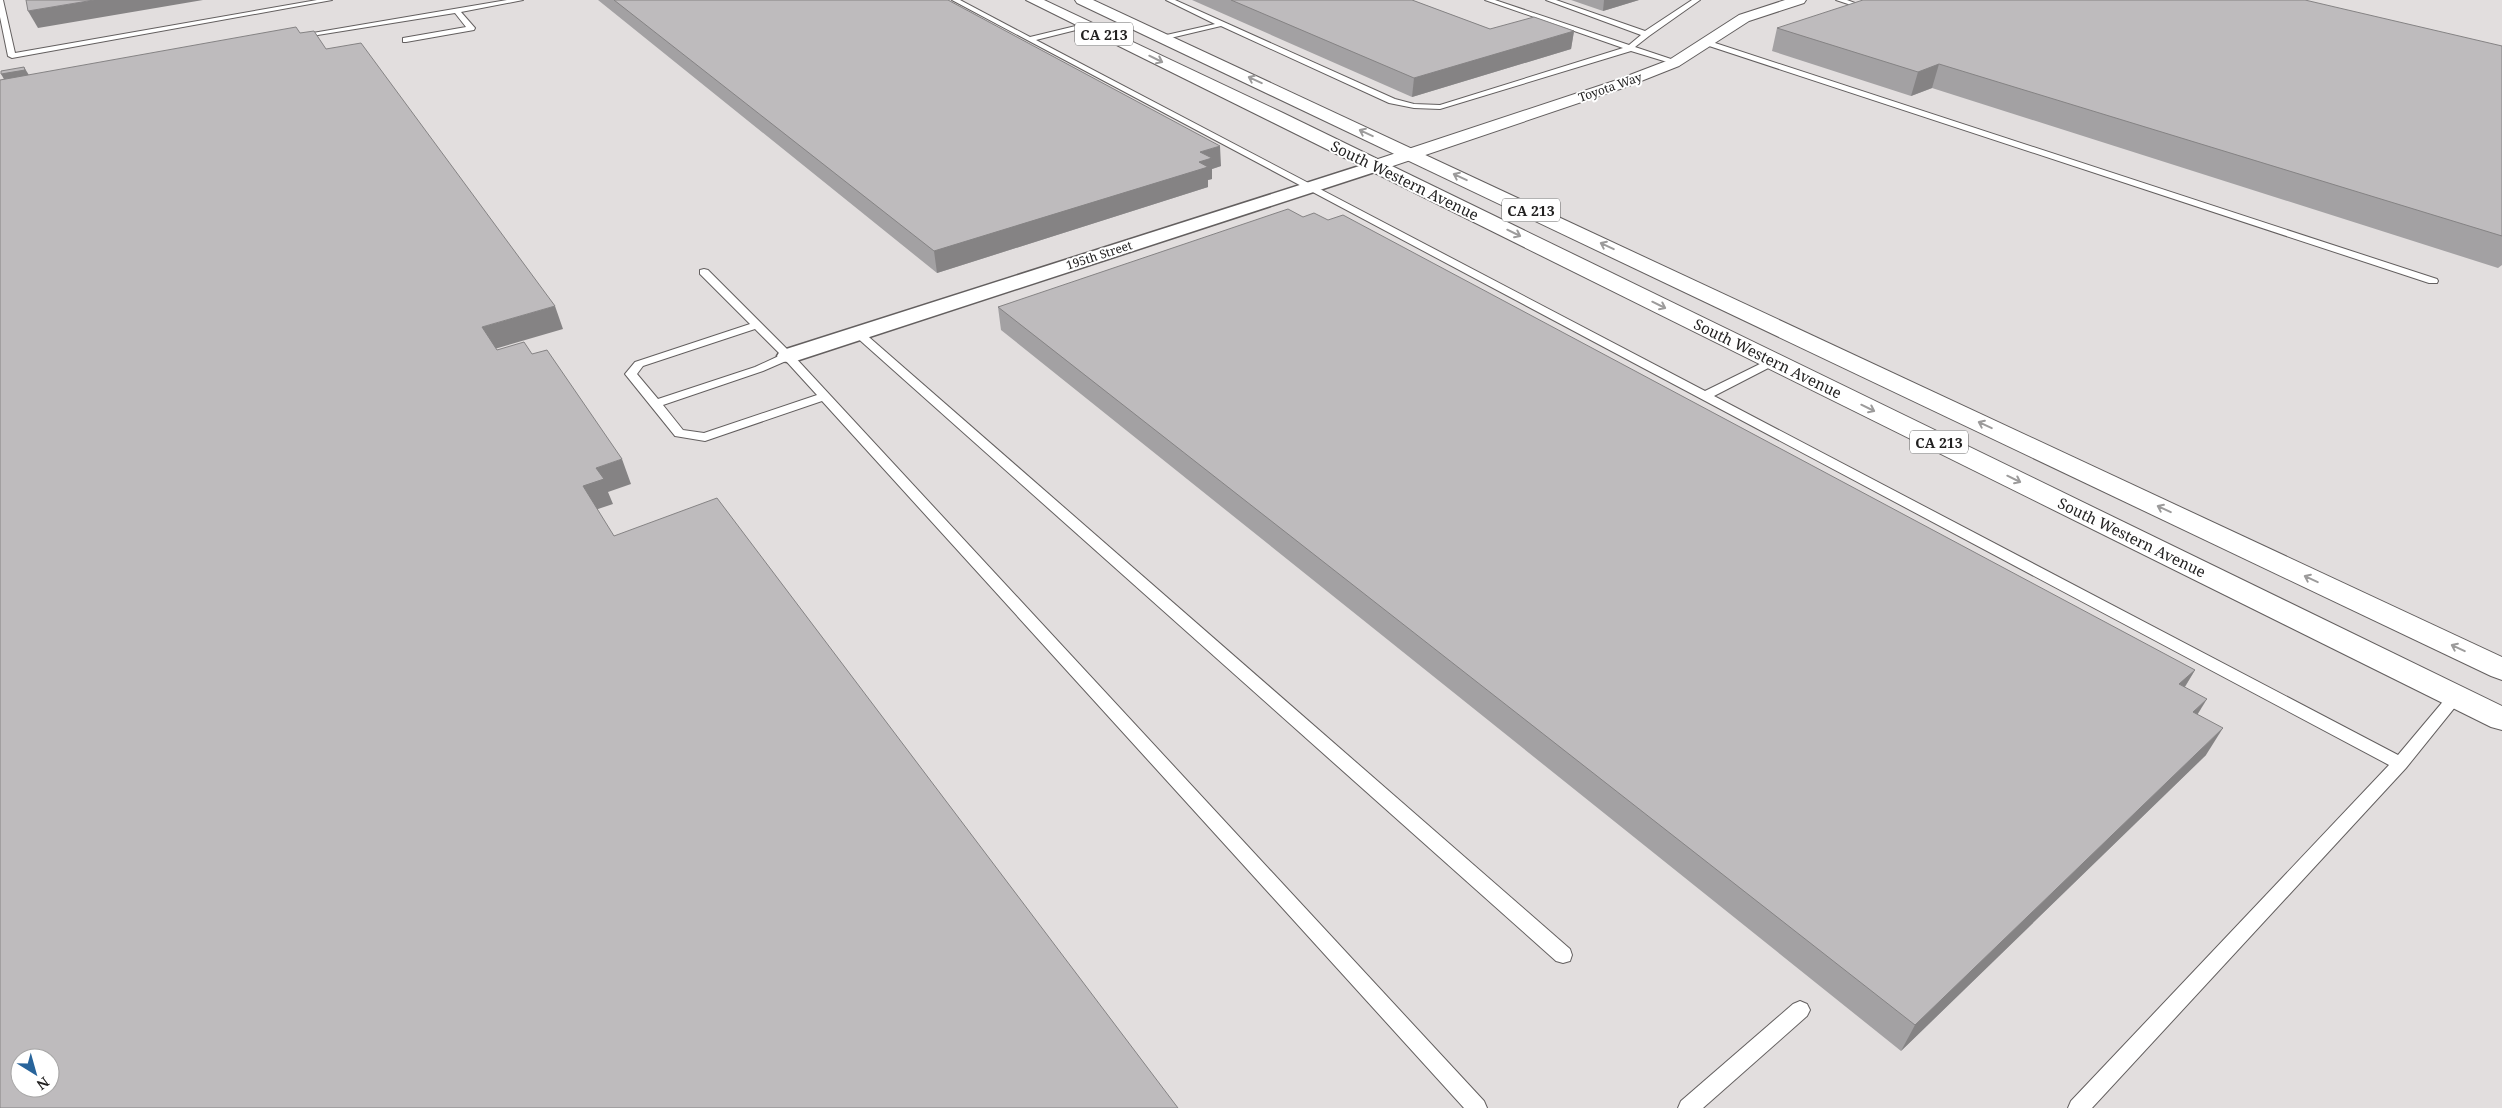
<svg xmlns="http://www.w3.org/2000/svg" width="2502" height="1108" font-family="'Noto Serif',serif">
  <rect width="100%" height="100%" fill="#e2dede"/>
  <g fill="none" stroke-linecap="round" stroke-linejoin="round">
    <g stroke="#635f5f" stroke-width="2">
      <g id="lane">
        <polygon points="0,0 3,0 15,53 317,0 332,0 12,58 8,56 0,17"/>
        <polygon points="507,0 523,0 461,12 475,28 474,30 406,42 403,42 403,38 466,27 455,13 299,38 295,36"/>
        <polygon points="952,0 960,0 1030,37 1088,23 1088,27 1036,40 1705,391 1770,359 1778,359 1778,363 1714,396 2398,755 2451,692 2461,692 2464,696 2406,768 2092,1108 2068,1108 2071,1101 2389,765"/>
        <polygon points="1166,0 1175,0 1395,99 1414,104 1440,105 1623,48 1485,0 1495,0 1629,45 1641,35 1546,0 1556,0 1645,31 1692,0 1700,0 1649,36 1635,47 1677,61 1677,65 1631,51 1440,109 1414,108 1389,103 1221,26 1162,40 1162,36 1215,24"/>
        <polygon points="1836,0 1847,0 1863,6 1860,8"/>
        <polygon points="1706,40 2437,279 2438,281 2437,283 2429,283 1703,44 1702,42"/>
        <path d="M704,269l4,1 84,84 692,747 3,7h-23l-642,-707 -117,40 -30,-5 -50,-62 10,-12 115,-38 -50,-50v-4zM755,329l26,26 -26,12 -97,32 -21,-25 6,-8zM786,361l31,34 -113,38 -21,-3 -20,-25 100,-34z"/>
        <polygon points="858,330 862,331 1570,949 1572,955 1570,961 1563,963 1556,961 854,335 854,331"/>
        <polygon points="1800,1001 1807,1004 1810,1010 1807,1016 1703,1108 1678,1108 1681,1101 1793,1004"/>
      </g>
    </g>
    <g stroke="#635f5f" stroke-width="3">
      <polygon id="street" points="1375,161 1381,162 1384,166 1381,170 796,361 788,362 780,361 777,356 780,351"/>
    </g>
    <g stroke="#635f5f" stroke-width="2">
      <polygon id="secondary" points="1785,0 1806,0 1804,3 1749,21 1679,66 1626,87 1381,170 1369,170 1366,166 1369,162 1614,81 1669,60 1739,15"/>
    </g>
    <g stroke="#635f5f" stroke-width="2">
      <g id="primary">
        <polygon points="1026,0 1044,0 1283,113 2502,706 2502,730 2491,727"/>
        <polygon points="1075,0 1093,0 2502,657 2502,680 2491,676 1077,3"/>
      </g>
    </g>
    <use href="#lane" fill="#fff" fill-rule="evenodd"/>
    <use href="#street" fill="#fff" fill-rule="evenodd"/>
    <use href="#secondary" fill="#fff" fill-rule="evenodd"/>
    <use href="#primary" fill="#fff" fill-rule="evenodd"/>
  </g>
  <g fill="#a3a1a3">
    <polygon points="598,0 948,0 1221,166 1212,169 1212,179 1208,180 1208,187 937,273"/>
    <polygon points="1192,0 1412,0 1490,29 1574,31 1571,49 1412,97"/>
    <polygon points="1571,0 1639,0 1603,11"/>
    <polygon points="1777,28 2502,46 2502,265 2498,268 1932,88 1911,96 1772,51"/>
    <polygon points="1303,217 2195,670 2185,687 2206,755 1901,1051 1001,330 998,307"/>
  </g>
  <g fill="#858384">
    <polygon points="94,0 203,0 38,28 28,11"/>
    <polygon points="1604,0 1639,0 1603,11"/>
    <polygon points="1574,31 1571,49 1412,97 1414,78"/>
    <polygon points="1939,64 1932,88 1911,96 1918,72"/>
    <polygon points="24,67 35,85 12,93 1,74"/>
    <polygon points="1220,146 1221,166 1212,169 1212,179 1208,180 1208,187 937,273 934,251 1200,152"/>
    <polygon points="555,306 563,329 491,350 482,327"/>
    <polygon points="622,459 631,484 608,492 613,504 592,511 583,486 596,468"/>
    <polygon points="2195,670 2179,696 2179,684"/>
    <polygon points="2207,699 2191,725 2193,712"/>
    <polygon points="2223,728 2206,755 1901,1051 1915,1025"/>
  </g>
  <g fill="#bebbbd" stroke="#858384" fill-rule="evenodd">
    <polygon points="26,0 94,0 28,11"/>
    <polygon points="614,0 948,0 1220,146 1200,152 1212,158 1199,162 1208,167 934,251"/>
    <polygon points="1231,0 1412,0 1490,29 1534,17 1574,31 1414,78"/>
    <polygon points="1863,0 2305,0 2502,46 2502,236 1939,64 1918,72 1777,28"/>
    <path d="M296,27l4,6 14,-2 12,18 35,-6 194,263 -73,21 15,23 27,-8 8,12 15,-4 75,109 -26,9 8,11 -21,7 31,50 103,-38 461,610h-1178v-1028zM20,1058h30v30h-30z"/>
    <polygon points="24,67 25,70 1,74 1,71"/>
    <polygon points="1288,209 1303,217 1314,213 1328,220 1343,215 2195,670 2179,684 2207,699 2193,712 2223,728 1915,1025 998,307"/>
  </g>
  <defs><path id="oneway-shaft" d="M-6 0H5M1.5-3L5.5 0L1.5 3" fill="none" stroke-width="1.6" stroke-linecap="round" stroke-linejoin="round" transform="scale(1.25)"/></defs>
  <g stroke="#9c9b9b">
    <use href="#oneway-shaft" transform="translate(1156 59) rotate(26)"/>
    <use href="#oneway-shaft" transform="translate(1255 80) rotate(-155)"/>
    <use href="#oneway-shaft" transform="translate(1366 133) rotate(-155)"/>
    <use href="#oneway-shaft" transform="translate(1460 177) rotate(-155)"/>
    <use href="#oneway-shaft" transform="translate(1514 233) rotate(26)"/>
    <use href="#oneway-shaft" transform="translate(1607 246) rotate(-155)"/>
    <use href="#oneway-shaft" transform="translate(1659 305) rotate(26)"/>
    <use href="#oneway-shaft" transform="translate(1868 408) rotate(26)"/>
    <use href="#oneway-shaft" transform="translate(1985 425) rotate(-155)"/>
    <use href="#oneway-shaft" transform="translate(2014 479) rotate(26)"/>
    <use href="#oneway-shaft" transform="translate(2164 509) rotate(-155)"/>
    <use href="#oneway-shaft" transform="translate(2311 579) rotate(-155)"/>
    <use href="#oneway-shaft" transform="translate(2458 648) rotate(-155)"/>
  </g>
  <g text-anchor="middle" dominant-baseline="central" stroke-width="4" stroke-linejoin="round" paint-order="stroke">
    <g font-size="12" fill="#222121" stroke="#fff">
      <text transform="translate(1610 87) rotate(-19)">Toyota Way</text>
      <text transform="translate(1099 255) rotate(-18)">195th Street</text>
    </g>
    <g fill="#fff" stroke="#646464" stroke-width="1">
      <rect x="1075" y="22.5" width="58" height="23" rx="4"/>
      <rect x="1502" y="198.5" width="58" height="23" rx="4"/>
      <rect x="1910" y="430.5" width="58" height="23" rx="4"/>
    </g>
    <g font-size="14" font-weight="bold" fill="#222121">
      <text x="1104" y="34">CA 213</text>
      <text x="1531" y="210">CA 213</text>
      <text x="1939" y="442">CA 213</text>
    </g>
    <g font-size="15" fill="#222121" stroke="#fff">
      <text transform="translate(1405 180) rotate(26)">South Western Avenue</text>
      <text transform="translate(1768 358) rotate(26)">South Western Avenue</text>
      <text transform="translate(2132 537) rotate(26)">South Western Avenue</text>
    </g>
  </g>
  <g transform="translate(35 1073) rotate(143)"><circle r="24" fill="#ffffff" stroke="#a7a6a6"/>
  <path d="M0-4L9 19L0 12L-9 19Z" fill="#28649b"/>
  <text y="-8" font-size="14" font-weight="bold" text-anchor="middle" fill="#222121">N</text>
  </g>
</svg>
